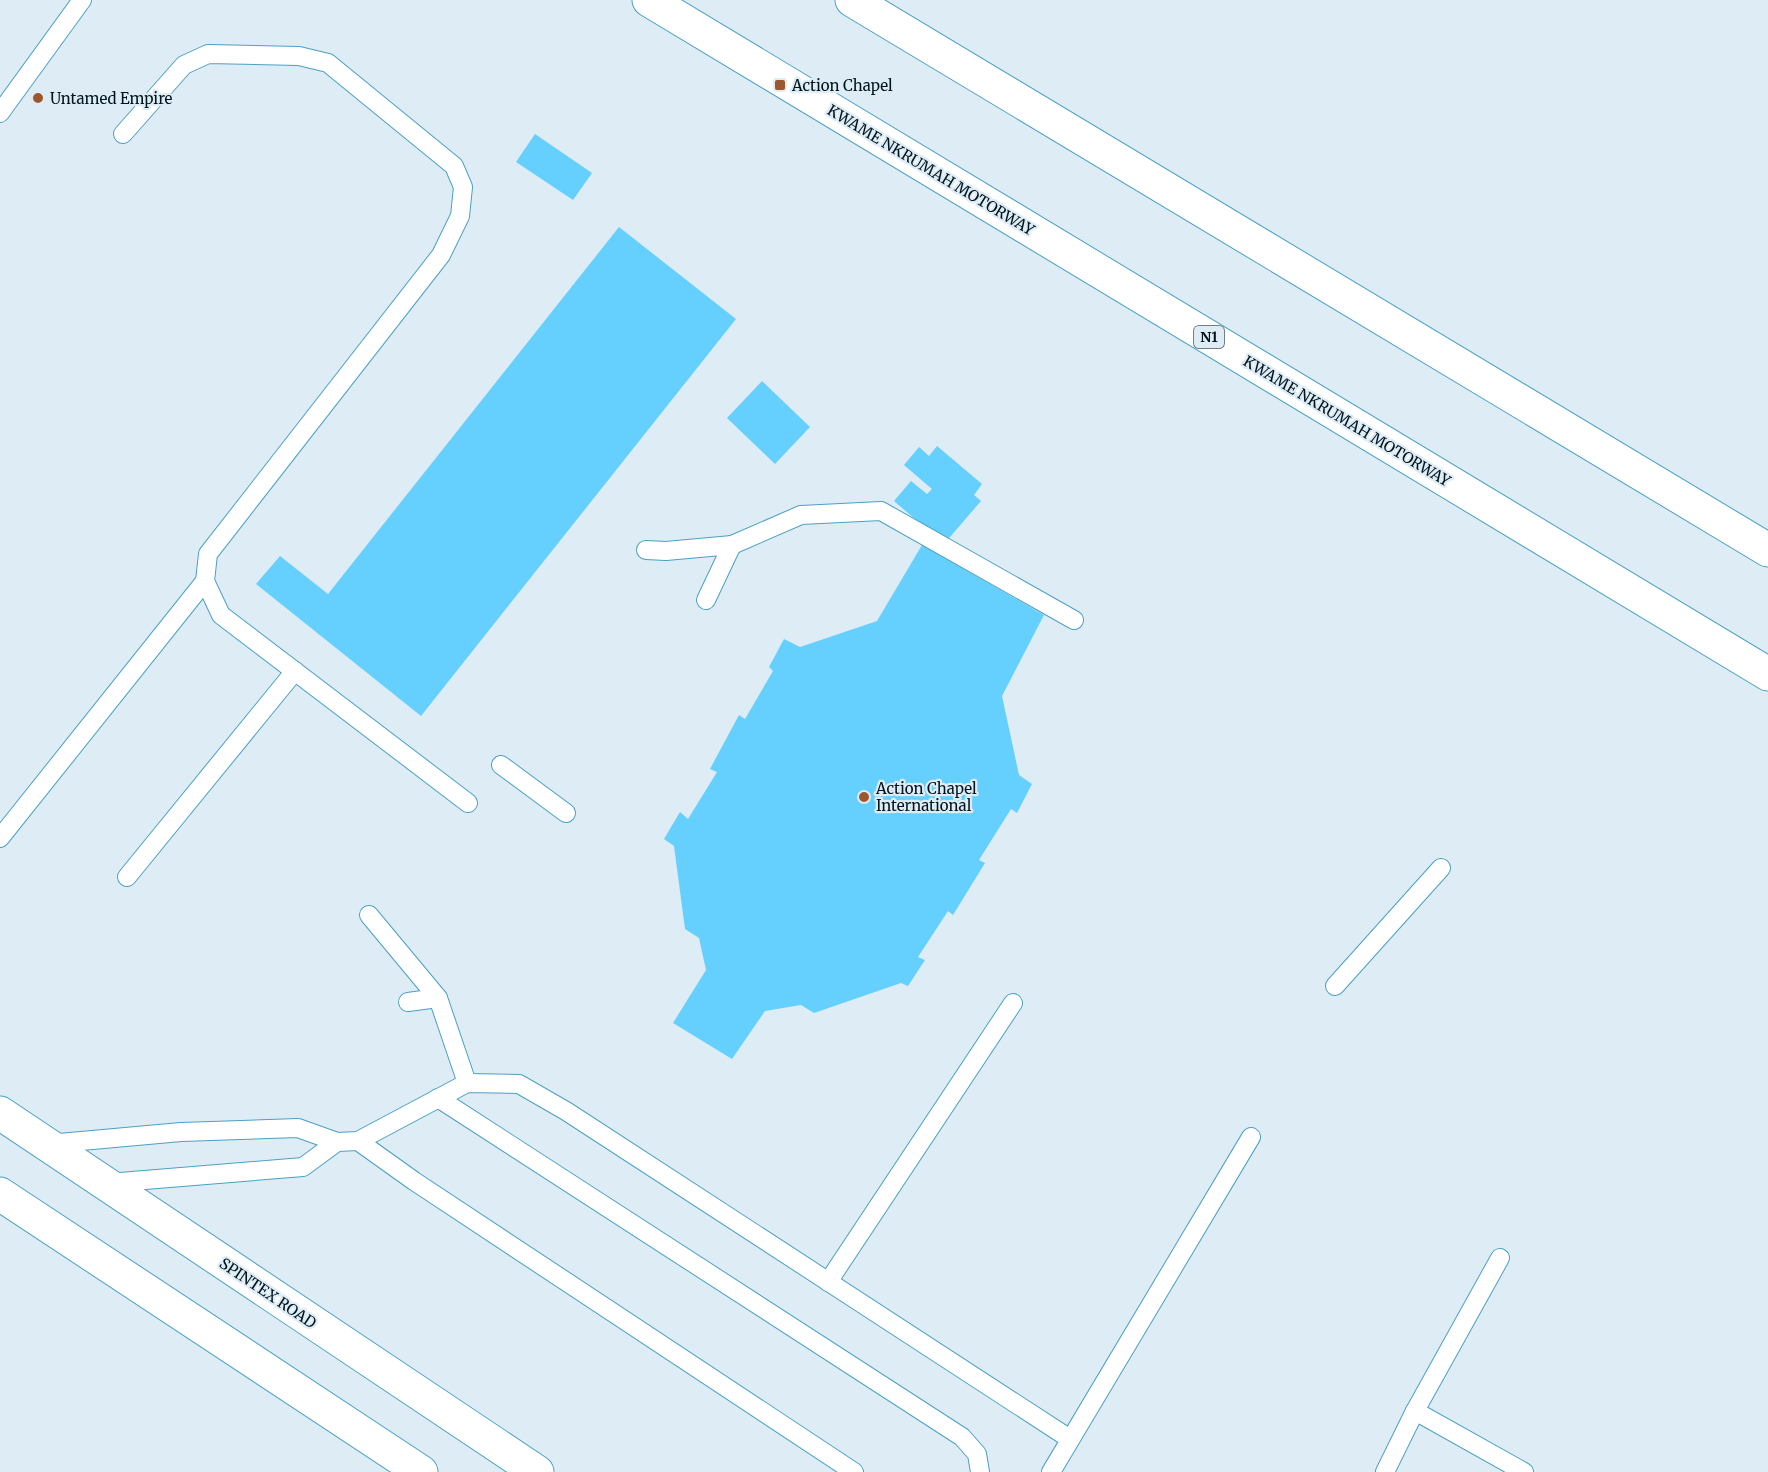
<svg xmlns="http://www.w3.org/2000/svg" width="1768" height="1472" font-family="Merriweather,serif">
  <rect width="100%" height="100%" fill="#deedf5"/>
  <g fill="#65cffd">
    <polygon points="535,134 592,173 573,200 516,162"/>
    <polygon points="619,227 736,319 421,716 256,584 280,556 328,594"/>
    <polygon points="762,381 810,427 775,464 727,418"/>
    <polygon points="937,446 982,484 974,495 981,501 944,544 894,501 911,481 927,494 932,489 904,465 919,447 929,456"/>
    <polygon points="922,545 1044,615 1002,696 1019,775 1032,784 1017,813 1011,809 979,860 985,863 953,915 948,911 918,957 925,960 908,986 901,983 814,1013 801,1005 765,1011 732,1059 673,1023 706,970 699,938 685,929 674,846 664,839 680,812 688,819 717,772 710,769 739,715 745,719 773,671 769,667 784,639 800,647 877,621"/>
  </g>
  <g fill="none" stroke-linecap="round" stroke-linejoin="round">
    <g stroke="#4ba0c5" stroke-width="20">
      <g id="service">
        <polyline points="0,113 82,0"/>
        <polyline points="123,134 184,65 208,54 299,56 328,63 454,166 463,187 460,216 441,255 208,554 205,581 221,615 468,803"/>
        <polyline points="646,550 666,551 732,545 801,515 881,511 1074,620"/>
        <polyline points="706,600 732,545"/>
        <polyline points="501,765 566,813"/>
        <polyline points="0,838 205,581"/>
        <polyline points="127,877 295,671"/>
        <polyline points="369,915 438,998 467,1083"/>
        <polyline points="1335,986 1441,868"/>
        <polyline points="408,1002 438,998"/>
        <polyline points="438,1098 962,1437 977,1454 980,1472"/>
        <polyline points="358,1141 414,1181 854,1472"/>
        <polyline points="48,1144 181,1132 298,1128 337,1142 358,1141 467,1083 519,1084 566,1111 1070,1439"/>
        <polyline points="108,1183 303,1167 337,1142"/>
        <polyline points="828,1282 1013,1003"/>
        <polyline points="1415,1411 1524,1472"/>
        <polyline points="1051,1472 1251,1137"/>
        <polyline points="1385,1472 1415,1411 1500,1258"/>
      </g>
    </g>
    <g stroke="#4ba0c5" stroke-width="35">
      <g id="secondary">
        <polyline points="0,1113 537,1472"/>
        <polyline points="0,1194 421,1472"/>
      </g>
    </g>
    <g stroke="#4ba0c5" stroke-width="35">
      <g id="motorway">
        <polyline points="649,0 1768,674"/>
        <polyline points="852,0 1768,550"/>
      </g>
    </g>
    <use href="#service" stroke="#fff" stroke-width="18"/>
    <use href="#secondary" stroke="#fff" stroke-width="33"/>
    <use href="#motorway" stroke="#fff" stroke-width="33"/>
  </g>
  <g fill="#9d572d" stroke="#deedf5" stroke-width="2">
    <rect x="774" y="79" width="12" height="12" rx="3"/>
    <circle cx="38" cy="98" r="6"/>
    <circle cx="864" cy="797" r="6"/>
  </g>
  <g text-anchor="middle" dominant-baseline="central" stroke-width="4.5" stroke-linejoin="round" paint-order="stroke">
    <rect fill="#deedf5" stroke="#43545e" stroke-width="1.5" x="1194" y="326" width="30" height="22" rx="4.5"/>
    <g font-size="14" font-weight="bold" fill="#00131e">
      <text x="1209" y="337">N1</text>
    </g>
    <g font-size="15" fill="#00131e" stroke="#deedf5" text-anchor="start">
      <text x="792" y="85">Action Chapel</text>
      <text x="50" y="98">Untamed Empire</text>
      <text x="876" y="788">Action Chapel<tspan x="876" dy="17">International</tspan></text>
    </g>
    <g font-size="15" fill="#00131e" stroke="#deedf5">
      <text transform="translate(931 170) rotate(31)">KWAME NKRUMAH MOTORWAY</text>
      <text transform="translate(1347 421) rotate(31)">KWAME NKRUMAH MOTORWAY</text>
      <text transform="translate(268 1293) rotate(34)">SPINTEX ROAD</text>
    </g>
  </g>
</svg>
